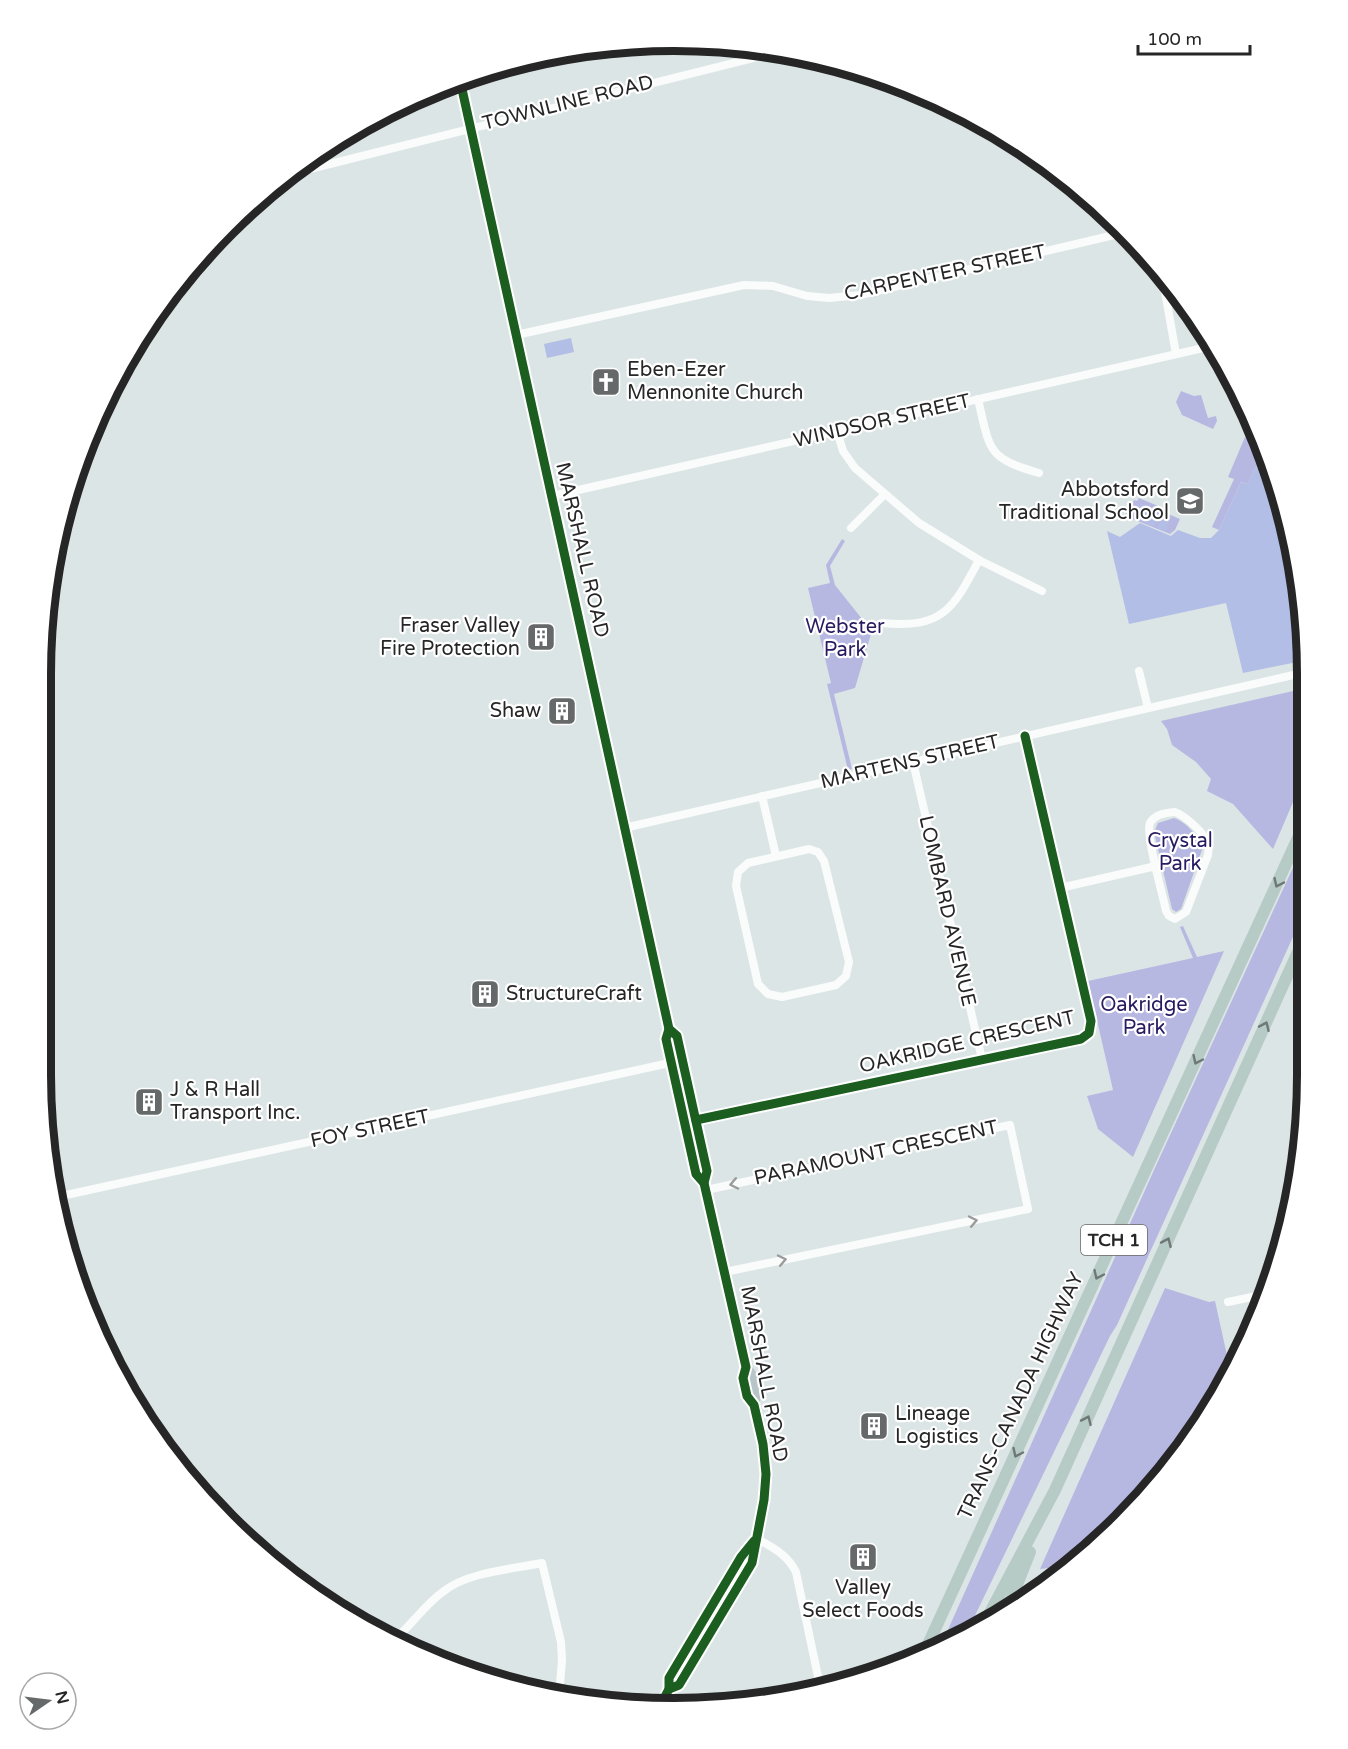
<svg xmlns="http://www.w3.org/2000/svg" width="1348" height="1749" font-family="'Varela Round',sans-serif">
  <rect width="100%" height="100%" fill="#dce5e5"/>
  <g fill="#b7b8e2">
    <polygon points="1181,391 1194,396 1201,395 1208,418 1216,416 1217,421 1213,429 1182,415 1176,402"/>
    <polygon points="1245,437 1258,443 1264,465 1255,468 1248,484 1241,482 1219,530 1212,527 1234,479 1228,477"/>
    <polygon points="1139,498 1158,506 1161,511 1180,519 1175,530 1170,534 1125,516 1130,504 1132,505 1134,500 1137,501"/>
    <polygon points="842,539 845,541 830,566 835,585 866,624 871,634 855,688 834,694 852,769 848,770 827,684 831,683 808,588 830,583 826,565"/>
    <polygon points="1302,689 1302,781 1273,849 1233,804 1207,791 1211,779 1196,762 1172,745 1167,729 1161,721"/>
    <path d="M1174,818c11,3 25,19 29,29l-22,62 -5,3 -4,-3 -18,-77 4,-9z"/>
    <polygon points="1302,848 1302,917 1117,1325 1110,1336 968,1630 942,1643 1154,1170"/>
    <polygon points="1183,926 1197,957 1224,951 1133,1157 1098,1129 1087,1096 1113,1090 1088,981 1193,958 1180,927"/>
    <polygon points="1165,1288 1209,1302 1215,1301 1230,1369 1201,1427 1122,1523 1066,1569 1056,1571 1058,1567 1040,1569"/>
  </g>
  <g fill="#b2bee6">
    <polygon points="571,338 574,352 547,358 544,344"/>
    <polygon points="1271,465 1302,592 1302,661 1243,673 1226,603 1129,624 1107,531 1120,537 1140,523 1171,536 1178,530 1200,538 1211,538 1219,530 1241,482 1248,484 1255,468"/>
    <polygon points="1141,504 1149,507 1143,522 1135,518"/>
    <polygon points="1152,509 1160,512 1154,527 1146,523"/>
    <polygon points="1164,513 1171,516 1166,531 1157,528"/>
  </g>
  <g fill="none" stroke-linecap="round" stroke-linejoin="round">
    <g stroke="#fafbfb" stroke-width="8">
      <polyline points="286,175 781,51"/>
      <polyline points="1162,275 1176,354"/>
      <polyline points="516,335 744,285 773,286 807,296 829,298 860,295 1127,232"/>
      <path d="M978,399c12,52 9,59 61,74"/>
      <polyline points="837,431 843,451 855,468 919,523 979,560 1042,591"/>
      <polyline points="552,496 1212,346"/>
      <polyline points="851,528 885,494"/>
      <path d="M882,623c61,6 71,-14 97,-63"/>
      <polyline points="1139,671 1148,708"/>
      <polyline points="913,762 982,1059"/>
      <polyline points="762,796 776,856"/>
      <path d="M1175,812c9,3 32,23 34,33 0,1 -1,9 -1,10l-22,57 -11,7 -6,-3 -3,-5c-3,-16 -21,-77 -16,-88 5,-9 15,-10 25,-11z"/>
      <polyline points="624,828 1302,673"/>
      <polygon points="809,849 818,852 824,861 849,962 846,976 836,985 782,997 768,994 758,984 736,886 738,872 748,863"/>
      <polyline points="1060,888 1156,866"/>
      <polyline points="696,1120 1081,1039 1089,1033 1091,1021 1025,736"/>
      <polyline points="706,1190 1010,1125 1028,1209 725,1272"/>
      <polyline points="57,1197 683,1060"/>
      <polyline points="1228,1302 1266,1294"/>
      <path d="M756,1538c17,10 31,16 40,34l24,114"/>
      <path d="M394,1640c18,-15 30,-35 50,-49 24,-19 69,-22 98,-28l19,79 1,18 -3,37"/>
    </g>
    <g stroke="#b7c5c8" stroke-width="10">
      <polyline points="460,80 669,1029 677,1036 707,1171 704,1183 746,1367 743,1378 747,1396 754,1405 763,1444 766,1474 764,1500 752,1563 679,1685 669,1689"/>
      <polyline points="669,1029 666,1039 696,1174 704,1183"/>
      <path d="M746,1367c10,11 13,23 8,38"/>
      <polyline points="661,1704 669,1689 669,1678 741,1557 754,1541"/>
    </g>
    <g stroke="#b6cac6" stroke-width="12">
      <polyline points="1006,1612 1030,1552"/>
      <polyline points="985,1622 1055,1490 1302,943"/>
      <polyline points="925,1651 1302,829"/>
    </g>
    <g stroke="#fff" stroke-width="13">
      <g id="cycleway">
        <polyline points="460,80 669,1029 677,1036 707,1171 704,1183 746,1367 743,1378 747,1396 754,1405 763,1444 766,1474 764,1500 752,1563 679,1685 669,1689"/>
        <polyline points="669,1029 666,1039 696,1174 704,1183"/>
        <polyline points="696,1120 1081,1039 1089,1033 1091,1021 1025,736"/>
        <polyline points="661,1704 669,1689 669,1678 741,1557 754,1541"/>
      </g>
    </g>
    <use href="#cycleway" stroke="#1b5e20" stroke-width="9"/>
  </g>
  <defs><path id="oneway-chevron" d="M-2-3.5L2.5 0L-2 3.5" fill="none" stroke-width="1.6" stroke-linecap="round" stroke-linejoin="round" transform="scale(1.5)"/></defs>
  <g stroke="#6e7876">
    <use href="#oneway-chevron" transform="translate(1278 883) rotate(115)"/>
    <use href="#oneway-chevron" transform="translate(1265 1026) rotate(-66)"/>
    <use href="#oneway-chevron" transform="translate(1197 1060) rotate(115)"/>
    <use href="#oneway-chevron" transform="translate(1167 1242) rotate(-66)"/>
    <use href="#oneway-chevron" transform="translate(1098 1275) rotate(115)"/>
    <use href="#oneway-chevron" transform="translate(1087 1420) rotate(-66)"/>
    <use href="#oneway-chevron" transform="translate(1017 1453) rotate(115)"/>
  </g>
  <g stroke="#9b9b9b">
    <use href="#oneway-chevron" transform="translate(734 1184) rotate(168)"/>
    <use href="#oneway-chevron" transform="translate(973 1221) rotate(-12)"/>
    <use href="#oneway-chevron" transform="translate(782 1260) rotate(-12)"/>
  </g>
  <defs>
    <g id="church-square" transform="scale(1.5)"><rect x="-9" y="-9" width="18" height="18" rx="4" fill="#666969" stroke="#fff"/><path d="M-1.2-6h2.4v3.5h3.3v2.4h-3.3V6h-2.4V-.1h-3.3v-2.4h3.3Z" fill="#fff"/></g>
    <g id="school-square" transform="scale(1.5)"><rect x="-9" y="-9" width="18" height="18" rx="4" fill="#666969" stroke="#fff"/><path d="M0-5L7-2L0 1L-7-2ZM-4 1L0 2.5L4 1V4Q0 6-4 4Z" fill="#fff"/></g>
    <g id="building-square" transform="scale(1.5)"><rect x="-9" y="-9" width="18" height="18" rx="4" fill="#666969" stroke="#fff"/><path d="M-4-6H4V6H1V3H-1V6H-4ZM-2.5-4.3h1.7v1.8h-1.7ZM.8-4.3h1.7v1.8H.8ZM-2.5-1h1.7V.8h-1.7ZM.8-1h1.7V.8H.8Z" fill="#fff"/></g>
  </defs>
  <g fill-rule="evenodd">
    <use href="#church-square" x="606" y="382"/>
    <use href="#school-square" x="1190" y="501"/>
    <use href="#building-square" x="541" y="637"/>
    <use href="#building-square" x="562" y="711"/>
    <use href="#building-square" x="485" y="994"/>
    <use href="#building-square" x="149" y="1102"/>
    <use href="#building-square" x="874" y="1426"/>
    <use href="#building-square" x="863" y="1557"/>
  </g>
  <g text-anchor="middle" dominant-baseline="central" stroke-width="4.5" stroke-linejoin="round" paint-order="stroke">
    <rect fill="#fff" stroke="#676767" stroke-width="1.5" x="1081" y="1225" width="66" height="30" rx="4.5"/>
    <g font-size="18" font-weight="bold" fill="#262626">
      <text x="1114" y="1240">TCH 1</text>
    </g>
    <g font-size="20" fill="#262626" stroke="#fff">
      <text transform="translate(568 103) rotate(-14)">TOWNLINE ROAD</text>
      <text transform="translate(945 273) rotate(-12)">CARPENTER STREET</text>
      <text transform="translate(882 421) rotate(-13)">WINDSOR STREET</text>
      <text transform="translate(582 550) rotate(77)">MARSHALL ROAD</text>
      <text transform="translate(910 762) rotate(-13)">MARTENS STREET</text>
      <text transform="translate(947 911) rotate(77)">LOMBARD AVENUE</text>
      <text transform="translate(967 1042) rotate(-13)">OAKRIDGE CRESCENT</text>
      <text transform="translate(370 1129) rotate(-12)">FOY STREET</text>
      <text transform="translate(876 1153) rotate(-12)">PARAMOUNT CRESCENT</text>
      <text transform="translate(764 1374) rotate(79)">MARSHALL ROAD</text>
      <text transform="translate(1021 1396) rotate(-65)">TRANS-CANADA HIGHWAY</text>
    </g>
    <g font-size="20" fill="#262626" stroke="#fff" text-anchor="start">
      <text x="627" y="370">Eben-Ezer<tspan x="627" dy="23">Mennonite Church</tspan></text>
      <text x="1169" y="490" text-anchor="end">Abbotsford<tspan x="1169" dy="23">Traditional School</tspan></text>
      <text x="520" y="626" text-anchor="end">Fraser Valley<tspan x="520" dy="23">Fire Protection</tspan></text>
      <text x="541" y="711" text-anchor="end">Shaw</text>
      <text x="506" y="994">StructureCraft</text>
      <text x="170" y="1090">J &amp; R Hall<tspan x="170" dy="23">Transport Inc.</tspan></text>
      <text x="895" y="1414">Lineage<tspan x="895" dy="23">Logistics</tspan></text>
      <text x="863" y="1588" text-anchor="middle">Valley<tspan x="863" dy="23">Select Foods</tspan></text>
    </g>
    <g font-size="20" fill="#281a60" stroke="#fff">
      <text x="845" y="627">Webster<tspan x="845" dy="23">Park</tspan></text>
      <text x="1180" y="841">Crystal<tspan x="1180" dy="23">Park</tspan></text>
      <text x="1144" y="1005">Oakridge<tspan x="1144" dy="23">Park</tspan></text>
    </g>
  </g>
  <path d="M0 0H1348V1749H0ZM674 51H674A623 623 0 0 1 1297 674V1075A623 623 0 0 1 674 1698H674A623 623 0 0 1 51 1075V674A623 623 0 0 1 674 51Z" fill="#fff" fill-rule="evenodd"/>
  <path fill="none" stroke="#262626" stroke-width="8" d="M674 51H674A623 623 0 0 1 1297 674V1075A623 623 0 0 1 674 1698H674A623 623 0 0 1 51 1075V674A623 623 0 0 1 674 51Z"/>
  <g transform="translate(48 1701) rotate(76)"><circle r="28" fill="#ffffff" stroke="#a8a8a8" stroke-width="1.5"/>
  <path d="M0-4.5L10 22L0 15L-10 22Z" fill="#666969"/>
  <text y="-9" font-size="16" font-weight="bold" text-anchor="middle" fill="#262626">N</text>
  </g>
  <path d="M1138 45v9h112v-9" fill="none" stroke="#262626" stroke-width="3"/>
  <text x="1147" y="45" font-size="18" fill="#262626" stroke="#ffffff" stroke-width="4.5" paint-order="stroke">100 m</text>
</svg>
